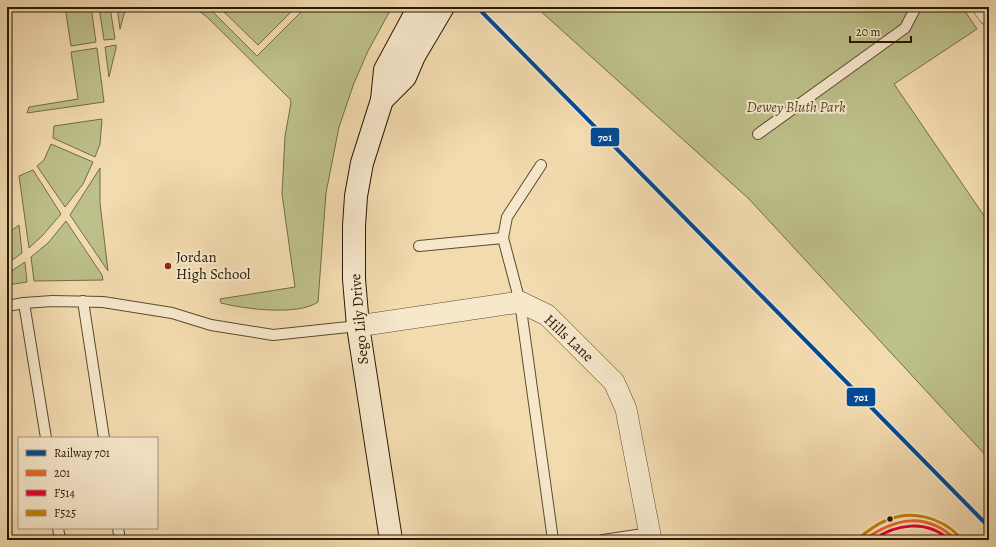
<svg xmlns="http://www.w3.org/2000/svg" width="996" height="547" font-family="Alegreya,serif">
  <rect width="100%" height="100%" fill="#f3dbb0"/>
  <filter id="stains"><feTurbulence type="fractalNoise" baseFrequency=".005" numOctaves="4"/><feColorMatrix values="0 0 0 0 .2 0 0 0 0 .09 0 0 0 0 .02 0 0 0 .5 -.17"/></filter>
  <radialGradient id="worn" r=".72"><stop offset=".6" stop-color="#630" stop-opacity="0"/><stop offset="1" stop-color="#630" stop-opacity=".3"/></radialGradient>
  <g fill="#bdc08a" stroke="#726c47">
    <polygon points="65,7 91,7 96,42 71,46"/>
    <polygon points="99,7 110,7 115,39 104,40"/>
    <polygon points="117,7 126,7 120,29"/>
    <path d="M194,7h14l49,49 49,-49h86l-24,44 -14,32 -15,44 -13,66 -8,109c-20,14 -74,7 -97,1l-1,-4 75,-12 -13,-93 3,-58 6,-33 -1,-4 -83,-82z"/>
    <polygon points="219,7 296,7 258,45"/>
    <polygon points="536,7 962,7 977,29 894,84 989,223 989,459 749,199"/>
    <polygon points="116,45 116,48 109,77 105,47"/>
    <polygon points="97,48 104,102 27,113 29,107 78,99 71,52"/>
    <polygon points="102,119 100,144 95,157 53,138 54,126"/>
    <polygon points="51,144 93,162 83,184 65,207 37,166 44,160"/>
    <polygon points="100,168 100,203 108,271 70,215"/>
    <polygon points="33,170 61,214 43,235 29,248 19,176"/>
    <polygon points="66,221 102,275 103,280 34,281 31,257 48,243"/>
    <polygon points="19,225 22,253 7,264 7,234"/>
    <polygon points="25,262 27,282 7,285 7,274"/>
  </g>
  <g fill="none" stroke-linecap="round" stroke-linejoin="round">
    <g stroke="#5b4a2f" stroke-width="12">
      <g id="lane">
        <polyline points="758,134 905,28 916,7"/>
        <polyline points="541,165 507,217 503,238 520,302 553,540"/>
        <polyline points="419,246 503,238"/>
        <polyline points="83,301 104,438"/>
        <polyline points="24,303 46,438"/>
        <polyline points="7,306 24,303 52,301 103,302 172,313 211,325 273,335 358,326"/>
        <polyline points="58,528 60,540"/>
        <polyline points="118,528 120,540"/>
        <polyline points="603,540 650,533"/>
        <path d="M864,540c7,-5 15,-11 23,-15 23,-9 53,-4 69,15"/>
      </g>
    </g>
    <g stroke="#5b4a2f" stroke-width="22">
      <g id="street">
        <polyline points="983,7 989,15"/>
        <polyline points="358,326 520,302 547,315 614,382 626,409 651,540"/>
      </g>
    </g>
    <g stroke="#281904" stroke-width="24">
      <g id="secondary">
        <polyline points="382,100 405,77 414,56 443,7"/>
        <polyline points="391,540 358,326 354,279 354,226 356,196 362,163 382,100 385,70 419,7"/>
      </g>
    </g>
    <use href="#lane" stroke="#f7e8cc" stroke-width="10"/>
    <use href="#street" stroke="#f7e8cc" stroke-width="21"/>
    <use href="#secondary" stroke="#f7e8cc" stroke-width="22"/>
    <g stroke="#f7e8cc" stroke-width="6">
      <path id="bus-1" d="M864,540c31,-22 62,-29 92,0"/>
    </g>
    <g stroke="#f7e8cc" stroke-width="6">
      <path id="bus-2" d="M873,540c22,-16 54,-21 76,0"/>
    </g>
    <g stroke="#f7e8cc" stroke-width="6">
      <path id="bus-3" d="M861,536c8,-5 15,-12 24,-15 26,-12 55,-4 74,15"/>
    </g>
    <use href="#bus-1" stroke="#f26522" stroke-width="3"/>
    <use href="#bus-2" stroke="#e4002b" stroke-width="3"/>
    <use href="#bus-3" stroke="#c38301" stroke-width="3"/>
    <g stroke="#f7e8cc" stroke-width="7">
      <polyline id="rail-1" points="477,7 989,527"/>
    </g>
    <use href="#rail-1" stroke="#004a97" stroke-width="4"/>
  </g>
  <circle fill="#8f2418" stroke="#f7e8cc" stroke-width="1.5" cx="168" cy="266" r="4"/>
  <circle fill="#281904" stroke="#f7e8cc" stroke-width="1.5" cx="890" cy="519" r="3.5"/>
  <g text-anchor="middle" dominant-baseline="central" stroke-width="4" stroke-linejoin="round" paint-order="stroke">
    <g font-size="15" font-style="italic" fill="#554b2c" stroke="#f7e8cc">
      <text x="796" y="107">Dewey Bluth Park</text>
    </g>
    <g font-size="15" fill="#281904" stroke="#f7e8cc" text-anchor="start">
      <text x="176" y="257">Jordan<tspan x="176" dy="17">High School</tspan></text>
    </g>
    <g font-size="15" fill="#281904" stroke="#f7e8cc">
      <text transform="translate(359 319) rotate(-95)">Sego Lily Drive</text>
      <text transform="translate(569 338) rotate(43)">Hills Lane</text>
    </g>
  </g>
  <g stroke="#f7e8cc" stroke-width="1.5">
    <rect x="590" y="127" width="30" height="20" rx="4" fill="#004a97"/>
    <rect x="846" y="387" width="30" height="20" rx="4" fill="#004a97"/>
  </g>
  <g font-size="11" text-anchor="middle" font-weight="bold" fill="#fff">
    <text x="605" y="141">701</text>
    <text x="861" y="401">701</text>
  </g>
  <rect width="996" height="547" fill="none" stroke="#f3dbb0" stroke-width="24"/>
  <rect x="8" y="8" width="980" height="531" fill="none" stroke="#281904" stroke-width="2"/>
  <rect x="12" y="12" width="972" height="523" fill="none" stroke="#281904"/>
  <rect x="18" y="437" width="140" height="92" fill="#f7e8cc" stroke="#a4957c"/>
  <rect x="26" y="450" width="20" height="6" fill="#004a97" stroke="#a4957c"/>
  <text x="54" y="457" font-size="12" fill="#281904">Railway 701</text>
  <rect x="26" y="470" width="20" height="6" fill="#f26522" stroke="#a4957c"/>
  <text x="54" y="477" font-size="12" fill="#281904">201</text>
  <rect x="26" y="490" width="20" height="6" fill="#e4002b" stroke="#a4957c"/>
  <text x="54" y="497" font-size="12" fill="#281904">F514</text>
  <rect x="26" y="510" width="20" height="6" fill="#c38301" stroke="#a4957c"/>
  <text x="54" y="517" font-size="12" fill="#281904">F525</text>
  <path d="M850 36v6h61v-6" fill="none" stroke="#281904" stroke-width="2"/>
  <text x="856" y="36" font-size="12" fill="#281904" stroke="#f7e8cc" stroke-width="3" paint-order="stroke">20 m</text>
  <rect width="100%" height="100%" filter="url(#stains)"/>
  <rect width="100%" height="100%" fill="url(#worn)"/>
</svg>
